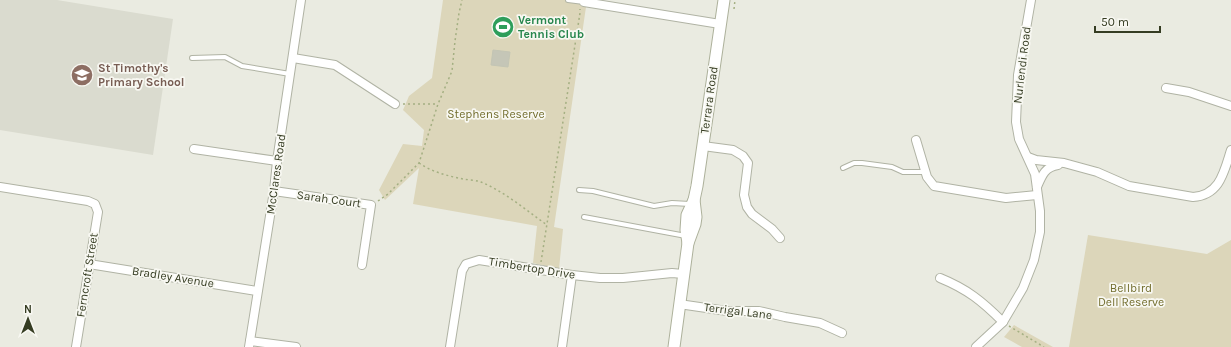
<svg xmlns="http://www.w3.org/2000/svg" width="1231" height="347" font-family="Karla,sans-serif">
  <rect width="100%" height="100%" fill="#eaebe1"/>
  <polygon fill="#dadbcf" points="0,0 57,0 173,19 153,155 0,130"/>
  <g fill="#dcd6ba">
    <polygon points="443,0 587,0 554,227 563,229 559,269 533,263 537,226 413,204 419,168 385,200 379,190 403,144 422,146 424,130 403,110 409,96 432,78"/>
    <polygon points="1088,235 1207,254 1231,240 1231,347 1069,347"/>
    <polygon points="1014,325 1053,347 1022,347 1004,337"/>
  </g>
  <polygon fill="#c5c6b7" stroke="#c3c5b4" points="493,50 510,52 508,67 491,65"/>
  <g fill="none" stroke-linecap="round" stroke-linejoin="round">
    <g stroke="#b0b3a4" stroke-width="6">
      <g id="lane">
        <polyline points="568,0 584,2"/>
        <polyline points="192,58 225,57 242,66 290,74"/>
        <polyline points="843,168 854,163 862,163 892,167 903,172 926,172"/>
        <polyline points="579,190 593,191 654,206 672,203 690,204"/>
        <polyline points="584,217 686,236"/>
      </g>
    </g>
    <g stroke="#b0b3a4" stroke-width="10">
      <g id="street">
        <polyline points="584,2 720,24"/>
        <polyline points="293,58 335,65 395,104"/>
        <polyline points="1166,88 1189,92 1231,106"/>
        <polyline points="916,140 927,177 934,186 1006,198 1037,195"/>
        <polyline points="703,146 733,150 743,156 748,163 744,195 747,207 752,214 772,229 780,238"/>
        <polyline points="194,149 277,161"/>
        <path d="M1028,157l8,3 28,3 33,9 32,14 64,11c27,-2 31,-25 38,-47"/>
        <polyline points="0,187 88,201 95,204 98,212 76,347"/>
        <path d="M1037,187c5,-12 8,-20 21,-22"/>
        <polyline points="274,191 371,205 362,265"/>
        <polyline points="89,264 257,291"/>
        <path d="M940,278c27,11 42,23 63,44"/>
        <polyline points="679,304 727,311 759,311 785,317 820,323 842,333"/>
        <polyline points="250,341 296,347"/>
        <polyline points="249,347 274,191 277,161 301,0"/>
        <polyline points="450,347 462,271 466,264 479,260 572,275 600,278 623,278 672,273 683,274"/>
        <polyline points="562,347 572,275"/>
        <polyline points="976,347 1003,322 1023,288 1034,260 1040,232 1040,211 1035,174 1019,139 1016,122 1018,75 1031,0"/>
      </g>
    </g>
    <g stroke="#adb19b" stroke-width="13">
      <g id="secondary">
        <polyline points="688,243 686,230 687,215 694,200 697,186 724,0"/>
        <polyline points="674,347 688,243 695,224 696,217 694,200"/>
      </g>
    </g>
    <g stroke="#a4af82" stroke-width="1.5" stroke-dasharray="2 3" stroke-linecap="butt">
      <polyline points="734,9 735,0"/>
      <polyline points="403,104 438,104"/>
      <path d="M419,163c13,9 29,13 44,16 6,1 13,1 18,3 24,10 45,28 66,43"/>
      <polyline points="378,201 388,194 419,163 438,104 452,71 455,41 459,13 462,0"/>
      <polyline points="541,262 580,13 580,9"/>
      <polyline points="1009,326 1044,347"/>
    </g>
    <use href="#lane" stroke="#fff" stroke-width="4"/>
    <use href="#street" stroke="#fff" stroke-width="8"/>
    <use href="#secondary" stroke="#fff" stroke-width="11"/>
  </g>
  <defs>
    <g id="stadium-disc" transform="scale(1.15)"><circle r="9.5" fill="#2e9e5b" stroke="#f8f8f2"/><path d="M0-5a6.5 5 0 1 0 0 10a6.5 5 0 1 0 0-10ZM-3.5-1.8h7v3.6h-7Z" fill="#fff"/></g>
    <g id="school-disc" transform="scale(1.15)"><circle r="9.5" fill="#8d6e63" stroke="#f8f8f2"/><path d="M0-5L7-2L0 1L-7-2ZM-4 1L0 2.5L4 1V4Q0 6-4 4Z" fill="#fff"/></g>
  </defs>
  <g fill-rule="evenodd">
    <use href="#stadium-disc" x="503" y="27"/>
    <use href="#school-disc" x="82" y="75"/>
  </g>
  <g text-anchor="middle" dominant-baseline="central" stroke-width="3.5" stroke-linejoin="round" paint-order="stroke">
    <g font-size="12" font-weight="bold" fill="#27864d" stroke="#f8f8f2" text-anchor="start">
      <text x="518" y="20">Vermont<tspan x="518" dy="14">Tennis Club</tspan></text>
    </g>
    <g font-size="12" fill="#353c22" stroke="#f8f8f2">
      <text transform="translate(1022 65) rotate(-83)">Nurlendi Road</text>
      <text transform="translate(709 100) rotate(-82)">Terrara Road</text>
      <text transform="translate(276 174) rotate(-82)">McClares Road</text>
      <text transform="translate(329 199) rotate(8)">Sarah Court</text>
      <text transform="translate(532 268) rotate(9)">Timbertop Drive</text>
      <text transform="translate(87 275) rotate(-81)">Ferncroft Street</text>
      <text transform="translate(173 277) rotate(9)">Bradley Avenue</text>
      <text transform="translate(738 311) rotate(7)">Terrigal Lane</text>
    </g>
    <g font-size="12" font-weight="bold" fill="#785e54" stroke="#f8f8f2" text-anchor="start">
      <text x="98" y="68">St Timothy's<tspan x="98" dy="14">Primary School</tspan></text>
    </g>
    <g font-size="12" fill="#726d2d" stroke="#f8f8f2">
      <text x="496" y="114">Stephens Reserve</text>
      <text x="1131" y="288">Bellbird<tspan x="1131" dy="14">Dell Reserve</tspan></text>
    </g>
  </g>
  <g transform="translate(28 319)" stroke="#f8f8f2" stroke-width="3" paint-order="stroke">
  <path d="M0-3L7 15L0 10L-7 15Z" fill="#353c22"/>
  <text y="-6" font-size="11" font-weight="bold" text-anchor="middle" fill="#353c22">N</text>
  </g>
  <path d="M1095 26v6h65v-6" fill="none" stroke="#353c22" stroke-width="2"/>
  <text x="1101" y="26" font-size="12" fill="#353c22" stroke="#f8f8f2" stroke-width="3" paint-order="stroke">50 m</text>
</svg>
